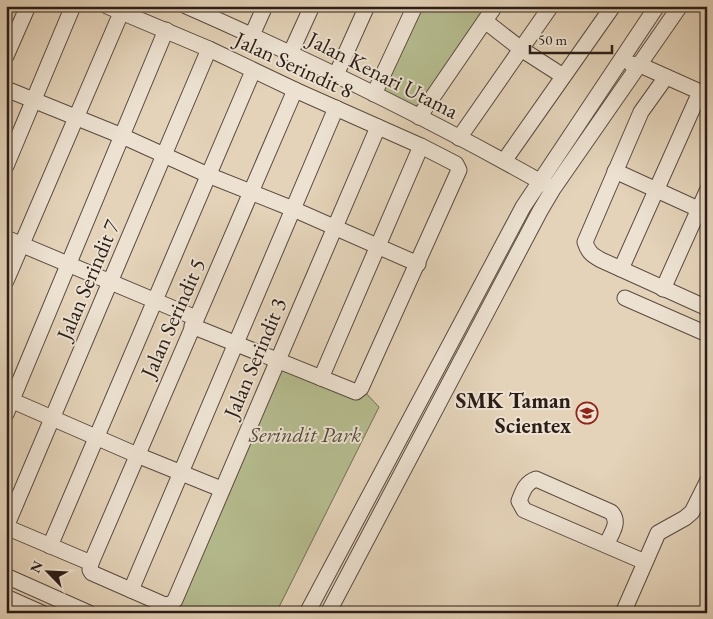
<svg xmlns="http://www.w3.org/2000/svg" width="713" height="619" font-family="'EB Garamond',serif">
  <rect width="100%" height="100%" fill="#e4d3b9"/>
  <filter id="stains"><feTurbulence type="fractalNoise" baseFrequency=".004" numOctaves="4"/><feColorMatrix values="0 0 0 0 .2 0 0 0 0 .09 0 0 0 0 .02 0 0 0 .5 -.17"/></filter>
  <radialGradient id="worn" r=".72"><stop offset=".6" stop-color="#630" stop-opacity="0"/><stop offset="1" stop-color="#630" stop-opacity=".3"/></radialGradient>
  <g fill="#b5bc8f" stroke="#706c53">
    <polygon points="421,6 492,6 418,106 401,104 382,90"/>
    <polygon points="277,359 361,388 379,407 276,613 170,613 171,604"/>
  </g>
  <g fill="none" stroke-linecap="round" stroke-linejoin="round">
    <g stroke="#594a40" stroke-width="17">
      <g id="minor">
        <polyline points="107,6 209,49 295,90 421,146 456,164 459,170 361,388 356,392 192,326"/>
        <path d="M186,6c123,54 244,113 362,180"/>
        <polyline points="485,21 521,49 563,76"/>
        <polyline points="252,35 265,6"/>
        <polyline points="291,52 312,6"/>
        <polyline points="6,56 28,6"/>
        <polyline points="631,64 640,65 707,95"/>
        <polyline points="336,75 367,6"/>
        <path d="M666,77l-25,35 -56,130c3,10 7,13 16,18l106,48"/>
        <polyline points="6,89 122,136 208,175 293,209 418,264"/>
        <polyline points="295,90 91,563 90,570 92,573 165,605 171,604 175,600 378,127"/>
        <polyline points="374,94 415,6"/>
        <polyline points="419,117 495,6"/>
        <polyline points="459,138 551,6"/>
        <polyline points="504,161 613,6"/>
        <polyline points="6,166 73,6"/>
        <polyline points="615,171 707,213"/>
        <polyline points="6,238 196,318"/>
        <polyline points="621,269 700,92"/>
        <polyline points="6,281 124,6"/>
        <polyline points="663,289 707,191"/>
        <polyline points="625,298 707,334"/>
        <polyline points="321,378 421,146"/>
        <polyline points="6,398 137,455 221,489"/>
        <polyline points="6,414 166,30"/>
        <polyline points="6,527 209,49"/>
        <polyline points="6,527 91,563"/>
        <path d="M606,545c5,-11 15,-23 5,-33l-75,-33c-11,4 -13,12 -17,22l5,9 121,52"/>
        <polyline points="50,546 253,71"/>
        <polyline points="6,576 89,613"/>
        <polyline points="131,590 336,108"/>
        <polyline points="6,597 42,613"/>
        <polyline points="307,613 523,207 657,6"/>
        <polyline points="328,613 540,211 553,189 680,6"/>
        <polyline points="623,613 658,533 685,518 692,512 707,482"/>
      </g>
    </g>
    <use href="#minor" stroke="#ede2d2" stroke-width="15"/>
  </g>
  <defs>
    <g id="school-ring" transform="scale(1.125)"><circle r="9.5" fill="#ede2d2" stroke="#8f2418" stroke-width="1.5"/><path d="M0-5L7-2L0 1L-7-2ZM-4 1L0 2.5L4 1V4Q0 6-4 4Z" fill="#8f2418"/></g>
  </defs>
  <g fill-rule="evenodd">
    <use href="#school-ring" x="587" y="413"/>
  </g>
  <g text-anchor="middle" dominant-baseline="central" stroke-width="4" stroke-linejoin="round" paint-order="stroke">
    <g font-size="22" fill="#2b1d17" stroke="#ede2d2">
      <text transform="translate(294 65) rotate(25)">Jalan Serindit 8</text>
      <text transform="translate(383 75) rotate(27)">Jalan Kenari Utama</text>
      <text transform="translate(88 280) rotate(-67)">Jalan Serindit 7</text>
      <text transform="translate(173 318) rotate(-66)">Jalan Serindit 5</text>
      <text transform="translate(255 358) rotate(-67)">Jalan Serindit 3</text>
    </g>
    <g font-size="22" font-weight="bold" fill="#2b1d17" stroke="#ede2d2" text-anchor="end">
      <text x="571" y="400">SMK Taman<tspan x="571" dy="25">Scientex</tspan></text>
    </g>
    <g font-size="22" font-style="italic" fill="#544d3b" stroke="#ede2d2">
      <text x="305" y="434">Serindit Park</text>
    </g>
  </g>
  <rect width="713" height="619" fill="none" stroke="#e4d3b9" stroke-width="25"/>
  <rect x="8" y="8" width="698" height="604" fill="none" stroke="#2b1d17" stroke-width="2.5"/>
  <rect x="12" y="12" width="688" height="594" fill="none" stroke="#2b1d17"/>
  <g transform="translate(48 572) rotate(294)" stroke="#ede2d2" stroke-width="4" paint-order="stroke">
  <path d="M0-4L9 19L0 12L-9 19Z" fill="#2b1d17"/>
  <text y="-8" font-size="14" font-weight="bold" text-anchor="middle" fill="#2b1d17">N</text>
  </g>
  <path d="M530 45v8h82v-8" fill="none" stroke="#2b1d17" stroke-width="2.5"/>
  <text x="538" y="45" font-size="15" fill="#2b1d17" stroke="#ede2d2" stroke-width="4" paint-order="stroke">50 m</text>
  <rect width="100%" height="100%" filter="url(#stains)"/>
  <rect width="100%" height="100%" fill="url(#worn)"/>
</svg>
